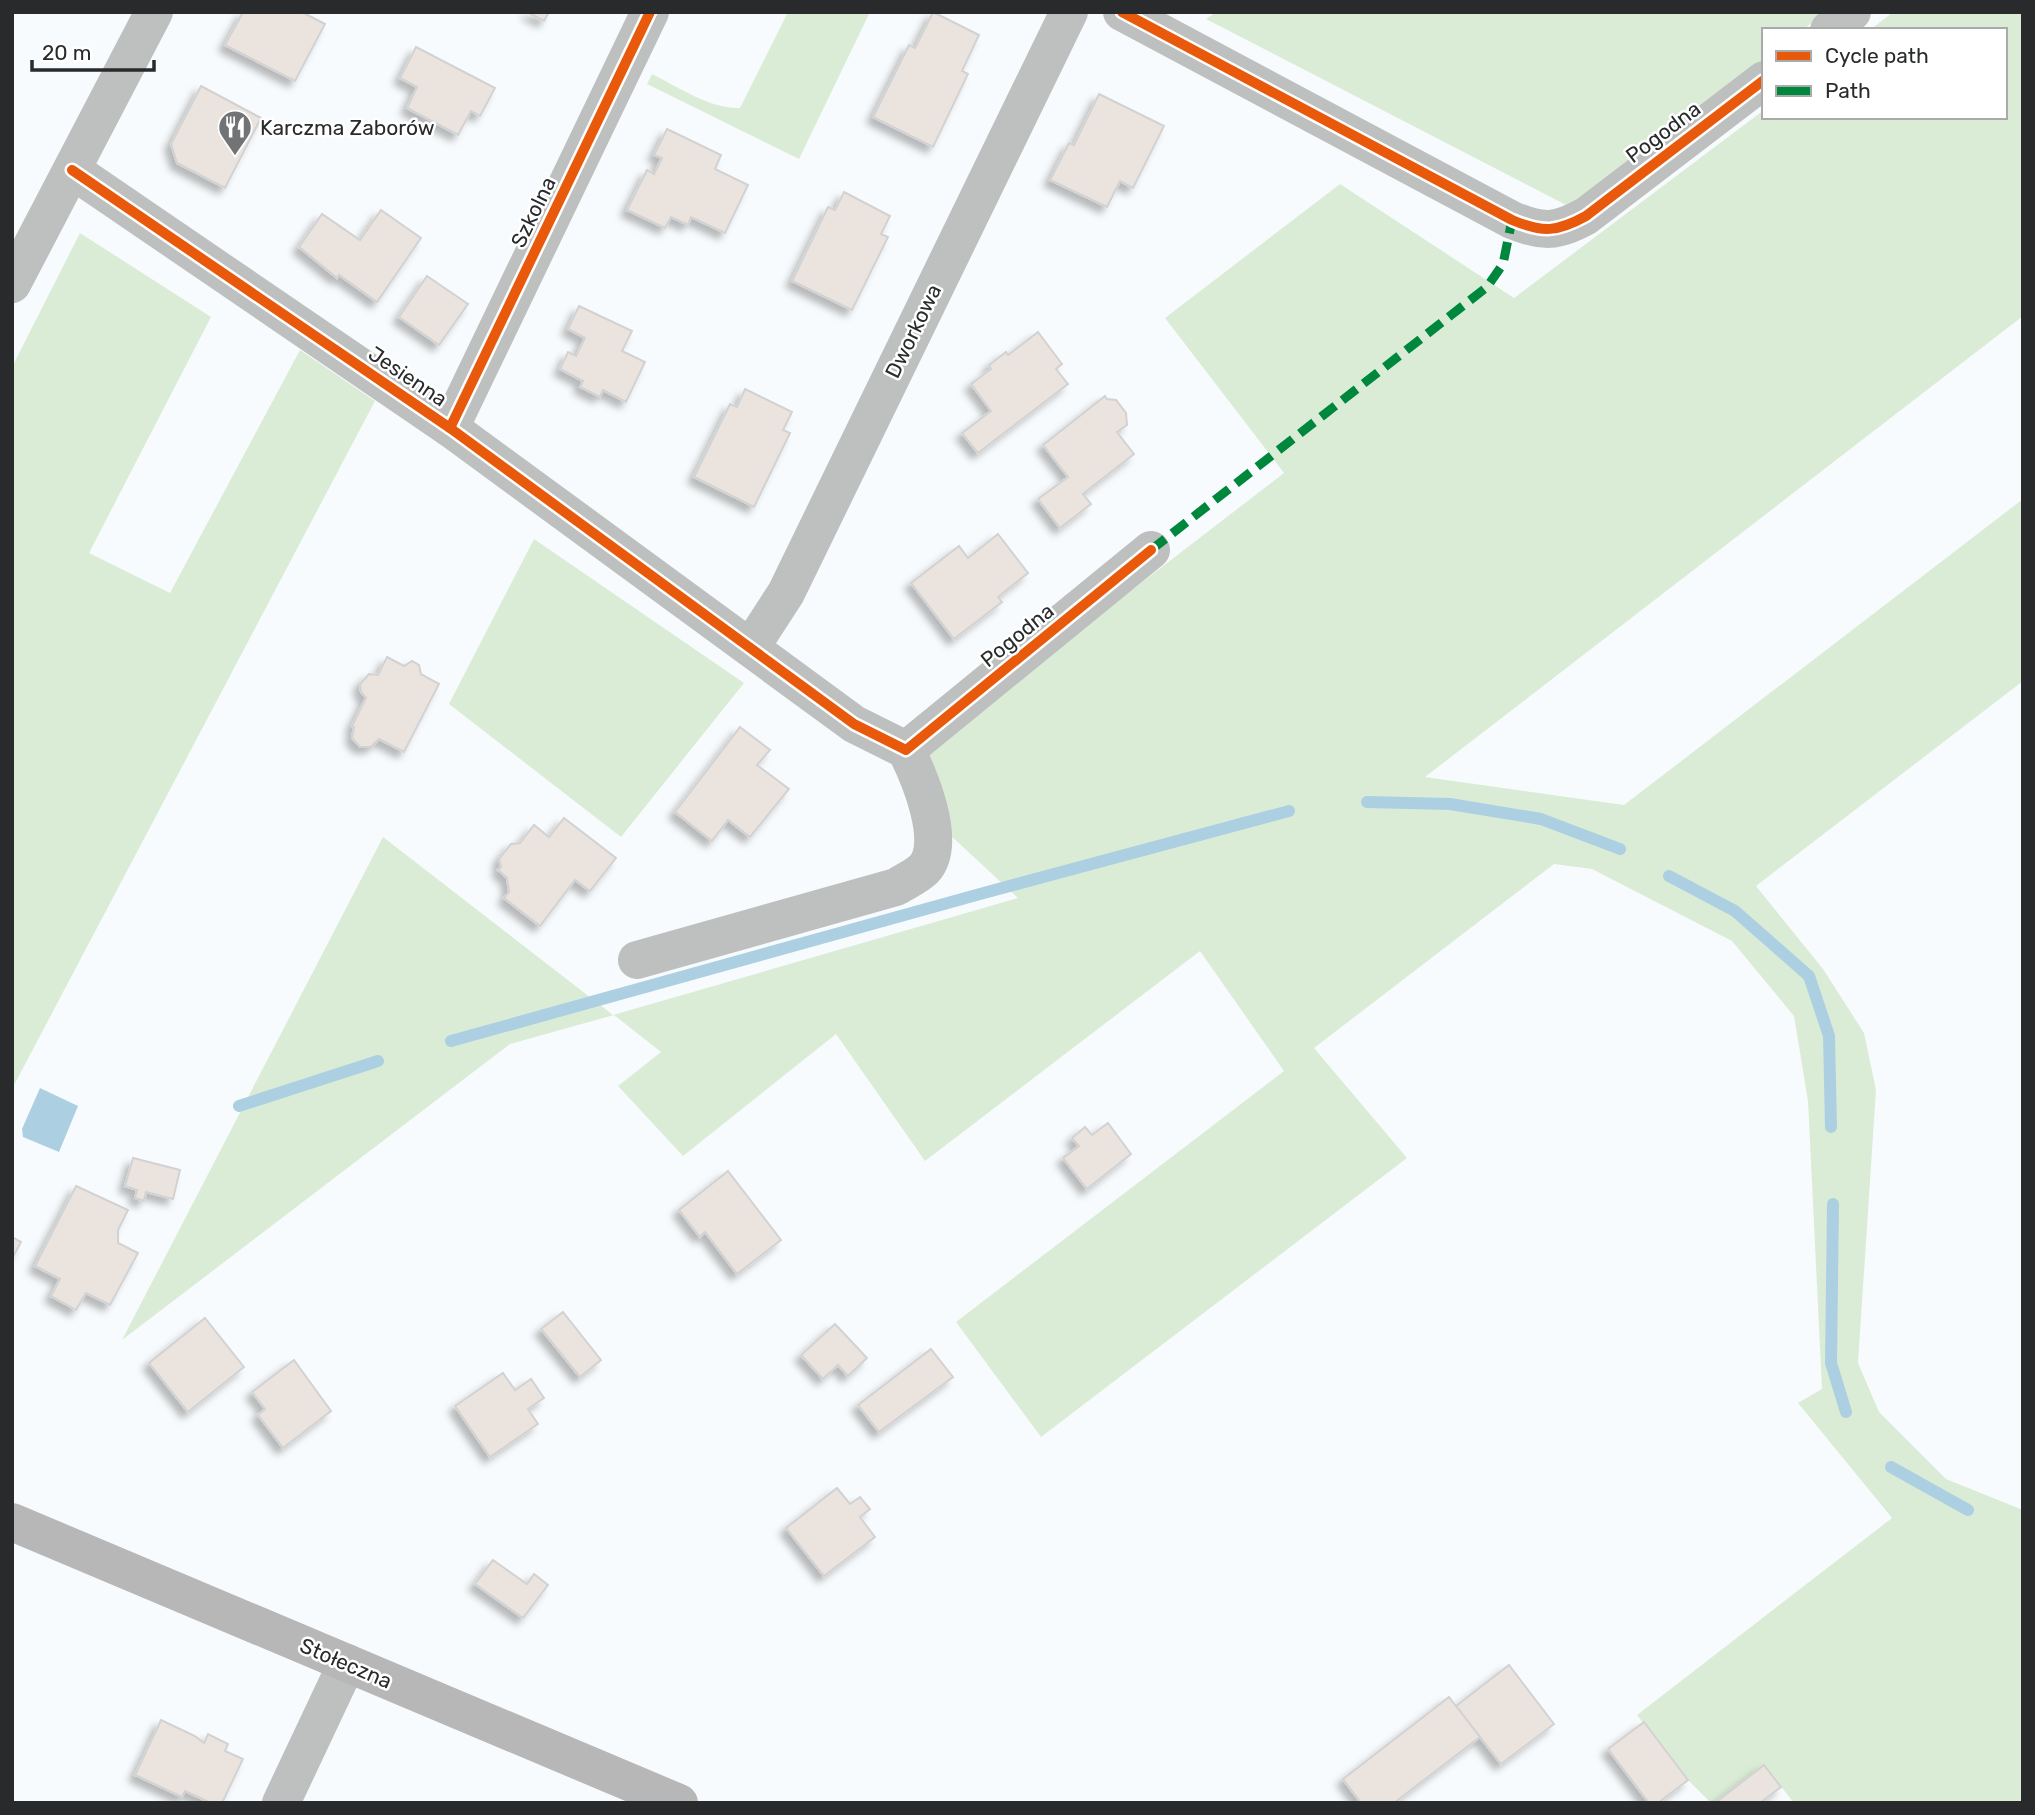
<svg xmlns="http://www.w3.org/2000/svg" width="2035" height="1815" font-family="Rubik,sans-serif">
  <defs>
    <filter id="shadow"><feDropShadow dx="-6" dy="6" stdDeviation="3.5" flood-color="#0004"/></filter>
  </defs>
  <rect width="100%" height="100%" fill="#f8fbfd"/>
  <g fill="#daecd6">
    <path d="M788,12h82l-71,147 -152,-75 5,-10c26,13 58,35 88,34z"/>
    <polygon points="1216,12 1817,12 1820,16 1803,30 1764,30 1764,59 1570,207 1206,19"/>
    <polygon points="1893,12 2023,12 2023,316 1425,777 1624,805 2023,499 2023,681 1756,886 1823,969 1864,1033 1876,1090 1858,1363 1879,1412 1946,1479 2023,1510 2023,1803 1794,1803 1764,1765 1715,1803 1711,1803 1688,1780 1637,1715 1892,1518 1798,1403 1822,1389 1808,1101 1794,1016 1732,941 1592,869 1554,864 1314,1048 1407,1158 1041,1437 956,1322 1284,1071 1200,951 925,1161 836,1034 683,1156 618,1086 661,1052 614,1015 510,1044 122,1340 383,837 613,1015 1018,898 949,834 924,750 1284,473 1165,318 1340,184 1514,298 1764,110 1764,117 2005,117 2005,30 1870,30"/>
    <polygon points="80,233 211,317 89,553 170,593 300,350 375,401 12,1089 12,367"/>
    <polygon points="534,539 744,683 621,837 449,704"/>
  </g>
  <polygon fill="#acd0e2" points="40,1088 78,1106 59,1152 23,1137 22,1129"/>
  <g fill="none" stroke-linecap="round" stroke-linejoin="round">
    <g stroke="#acd0e2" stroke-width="12">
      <polyline points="1367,802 1450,804 1541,819 1620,849"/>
      <polyline points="1669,876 1735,911 1809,976 1829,1036 1831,1127"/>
      <polyline points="451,1041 980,894 1289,811"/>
      <polyline points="239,1106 378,1061"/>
      <polyline points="1833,1204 1831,1363 1846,1412"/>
      <polyline points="1891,1467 1968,1510"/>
    </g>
  </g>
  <g fill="#eae3de" stroke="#d2d2d3" stroke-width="2" filter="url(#shadow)">
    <polygon points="243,12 302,12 325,24 295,81 225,45"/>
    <polygon points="527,12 549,12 544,21"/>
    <polygon points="933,12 979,35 962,71 968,74 933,147 873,117 909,45 915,48"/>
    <polygon points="416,47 495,88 480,116 471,111 458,135 407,108 417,87 400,78"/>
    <polygon points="201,86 261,118 225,188 177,163 171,144"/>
    <polygon points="1099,94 1164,126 1133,188 1120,181 1107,207 1050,180 1069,143 1074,145"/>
    <polygon points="667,129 721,155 715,169 748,185 725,233 691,217 688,225 671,217 665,228 627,210 647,170 654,174 662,158 654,155"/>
    <polygon points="844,192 890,216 881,234 888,237 852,310 792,281 828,207 835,210"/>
    <polygon points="381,210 421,238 377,302 339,275 337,278 299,247 322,214 360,240"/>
    <polygon points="427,276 468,304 439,345 399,317"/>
    <polygon points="579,306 632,331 622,351 645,362 626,402 603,390 600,397 580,387 583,381 560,369 568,352 576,356 585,338 568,329"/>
    <polygon points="1038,332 1062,364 1056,369 1068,384 978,453 962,433 991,411 971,384 991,369 989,365 1006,352 1008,355"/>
    <polygon points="745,389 792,412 783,430 790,433 754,507 694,477 730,404 737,407"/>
    <polygon points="1105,396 1107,399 1116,400 1126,413 1127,425 1117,432 1134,454 1083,494 1091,504 1060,528 1038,499 1068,477 1043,445"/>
    <polygon points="998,534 1028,573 998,597 1002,602 954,639 911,583 959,546 968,558"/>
    <polygon points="387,657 404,666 412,661 419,665 421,674 439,684 404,752 379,739 371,747 360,747 352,738 354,727 352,726 366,698 361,692 360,684 369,674 378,675"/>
    <polygon points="740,727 770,750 757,765 789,789 750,837 728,820 712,841 675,812"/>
    <polygon points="564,818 616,858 590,891 575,880 540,926 504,898 509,892 507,878 498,870 501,867 499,859 511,844 520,843 534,825 549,837"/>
    <polygon points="1108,1123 1131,1154 1087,1189 1063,1158 1079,1146 1072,1138 1085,1127 1092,1135"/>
    <polygon points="133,1158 180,1170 173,1199 146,1192 144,1201 135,1198 137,1190 125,1186"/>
    <polygon points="728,1171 781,1240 737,1274 705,1232 700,1237 679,1210"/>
    <polygon points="76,1186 128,1210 118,1230 118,1243 138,1253 110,1305 86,1293 76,1310 51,1296 60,1279 35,1266"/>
    <polygon points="12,1237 21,1242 12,1259"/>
    <polygon points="563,1312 601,1360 580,1377 541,1329"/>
    <polygon points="205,1318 244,1367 188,1412 149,1363"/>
    <polygon points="835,1324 867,1358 848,1376 838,1365 823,1379 801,1355"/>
    <polygon points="931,1349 953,1377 879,1432 858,1405"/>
    <polygon points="294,1360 331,1411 283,1448 258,1415 265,1409 252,1392"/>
    <polygon points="503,1373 515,1390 531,1379 544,1398 528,1409 538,1424 490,1457 455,1406"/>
    <polygon points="837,1488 850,1504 860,1497 870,1509 860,1517 875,1537 824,1576 786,1528"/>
    <polygon points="493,1560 527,1584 534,1574 548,1585 523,1618 475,1584"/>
    <polygon points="1509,1665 1554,1724 1501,1764 1456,1706"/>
    <polygon points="1449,1697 1480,1737 1394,1803 1361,1803 1343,1779"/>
    <polygon points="161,1720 195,1736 204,1743 208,1734 228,1744 225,1751 243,1759 222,1803 211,1803 185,1791 182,1797 135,1775"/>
    <polygon points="1644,1722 1688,1780 1658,1803 1649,1803 1608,1749"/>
    <polygon points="1764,1765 1781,1787 1760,1803 1715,1803"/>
  </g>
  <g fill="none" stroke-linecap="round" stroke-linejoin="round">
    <g stroke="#bebfbf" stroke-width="38">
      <path d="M1122,12l390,208c31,13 45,12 74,-4l178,-136"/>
      <polyline points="1829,30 1852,12"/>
      <path d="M72,170l378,258 404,296 52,26c13,26 42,93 18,119 -7,7 -20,13 -28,18l-259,73"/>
      <polyline points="12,284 154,12"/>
      <polyline points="450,428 650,12"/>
      <polyline points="751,647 786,593 1069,12"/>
      <polyline points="906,750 1151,550"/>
      <polyline points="281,1803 347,1663"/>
    </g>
    <polyline stroke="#b7b7b7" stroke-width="38" points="12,1522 679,1803"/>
    <polyline stroke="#00873e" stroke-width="9" stroke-dasharray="18 9" stroke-linecap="butt" points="1151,550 1487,287 1503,264 1512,220"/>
    <g stroke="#fff" stroke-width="15">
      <g id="cycleway">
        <path d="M1122,12l390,208c31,13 45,12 74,-4l178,-136"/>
        <polyline points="72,170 450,428 854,724 906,750 1151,550"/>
        <polyline points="450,428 650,12"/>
      </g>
    </g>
    <use href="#cycleway" stroke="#e8590c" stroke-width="10"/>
  </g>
  <defs>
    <g id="restaurant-pin" transform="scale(1.75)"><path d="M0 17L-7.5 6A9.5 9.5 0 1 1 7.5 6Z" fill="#717374" stroke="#fff"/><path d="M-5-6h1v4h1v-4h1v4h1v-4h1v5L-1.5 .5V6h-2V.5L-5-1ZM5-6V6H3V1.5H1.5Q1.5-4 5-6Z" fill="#fff"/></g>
  </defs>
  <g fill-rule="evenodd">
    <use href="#restaurant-pin" x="235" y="127"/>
  </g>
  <g text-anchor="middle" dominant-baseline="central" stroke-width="5" stroke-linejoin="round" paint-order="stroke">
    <g font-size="21" fill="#292a2b" stroke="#fff" text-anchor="start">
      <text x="260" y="127">Karczma Zaborów</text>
    </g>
    <g font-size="21" fill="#292a2b" stroke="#fff">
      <text transform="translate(1663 132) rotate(-37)">Pogodna</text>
      <text transform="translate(533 212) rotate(-64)">Szkolna</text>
      <text transform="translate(913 331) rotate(-64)">Dworkowa</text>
      <text transform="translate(408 376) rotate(34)">Jesienna</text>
      <text transform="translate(1017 635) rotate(-39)">Pogodna</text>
      <text transform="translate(346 1663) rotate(23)">Stołeczna</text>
    </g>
  </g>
  <rect width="2035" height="1815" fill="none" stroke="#292a2b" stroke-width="28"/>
  <rect x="1762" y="28" width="245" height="91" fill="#ffffff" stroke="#a9aaaa" stroke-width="2"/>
  <rect x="1776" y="51" width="35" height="10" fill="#e8590c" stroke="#a9aaaa" stroke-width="2"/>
  <text x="1825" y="63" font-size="21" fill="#292a2b">Cycle path</text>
  <rect x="1776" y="86" width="35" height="10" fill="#00873e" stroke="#a9aaaa" stroke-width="2"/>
  <text x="1825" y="98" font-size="21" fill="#292a2b">Path</text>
  <path d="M32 60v10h122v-10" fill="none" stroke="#292a2b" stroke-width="3.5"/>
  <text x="42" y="60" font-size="21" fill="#292a2b" stroke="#ffffff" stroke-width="5" paint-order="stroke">20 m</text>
</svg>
